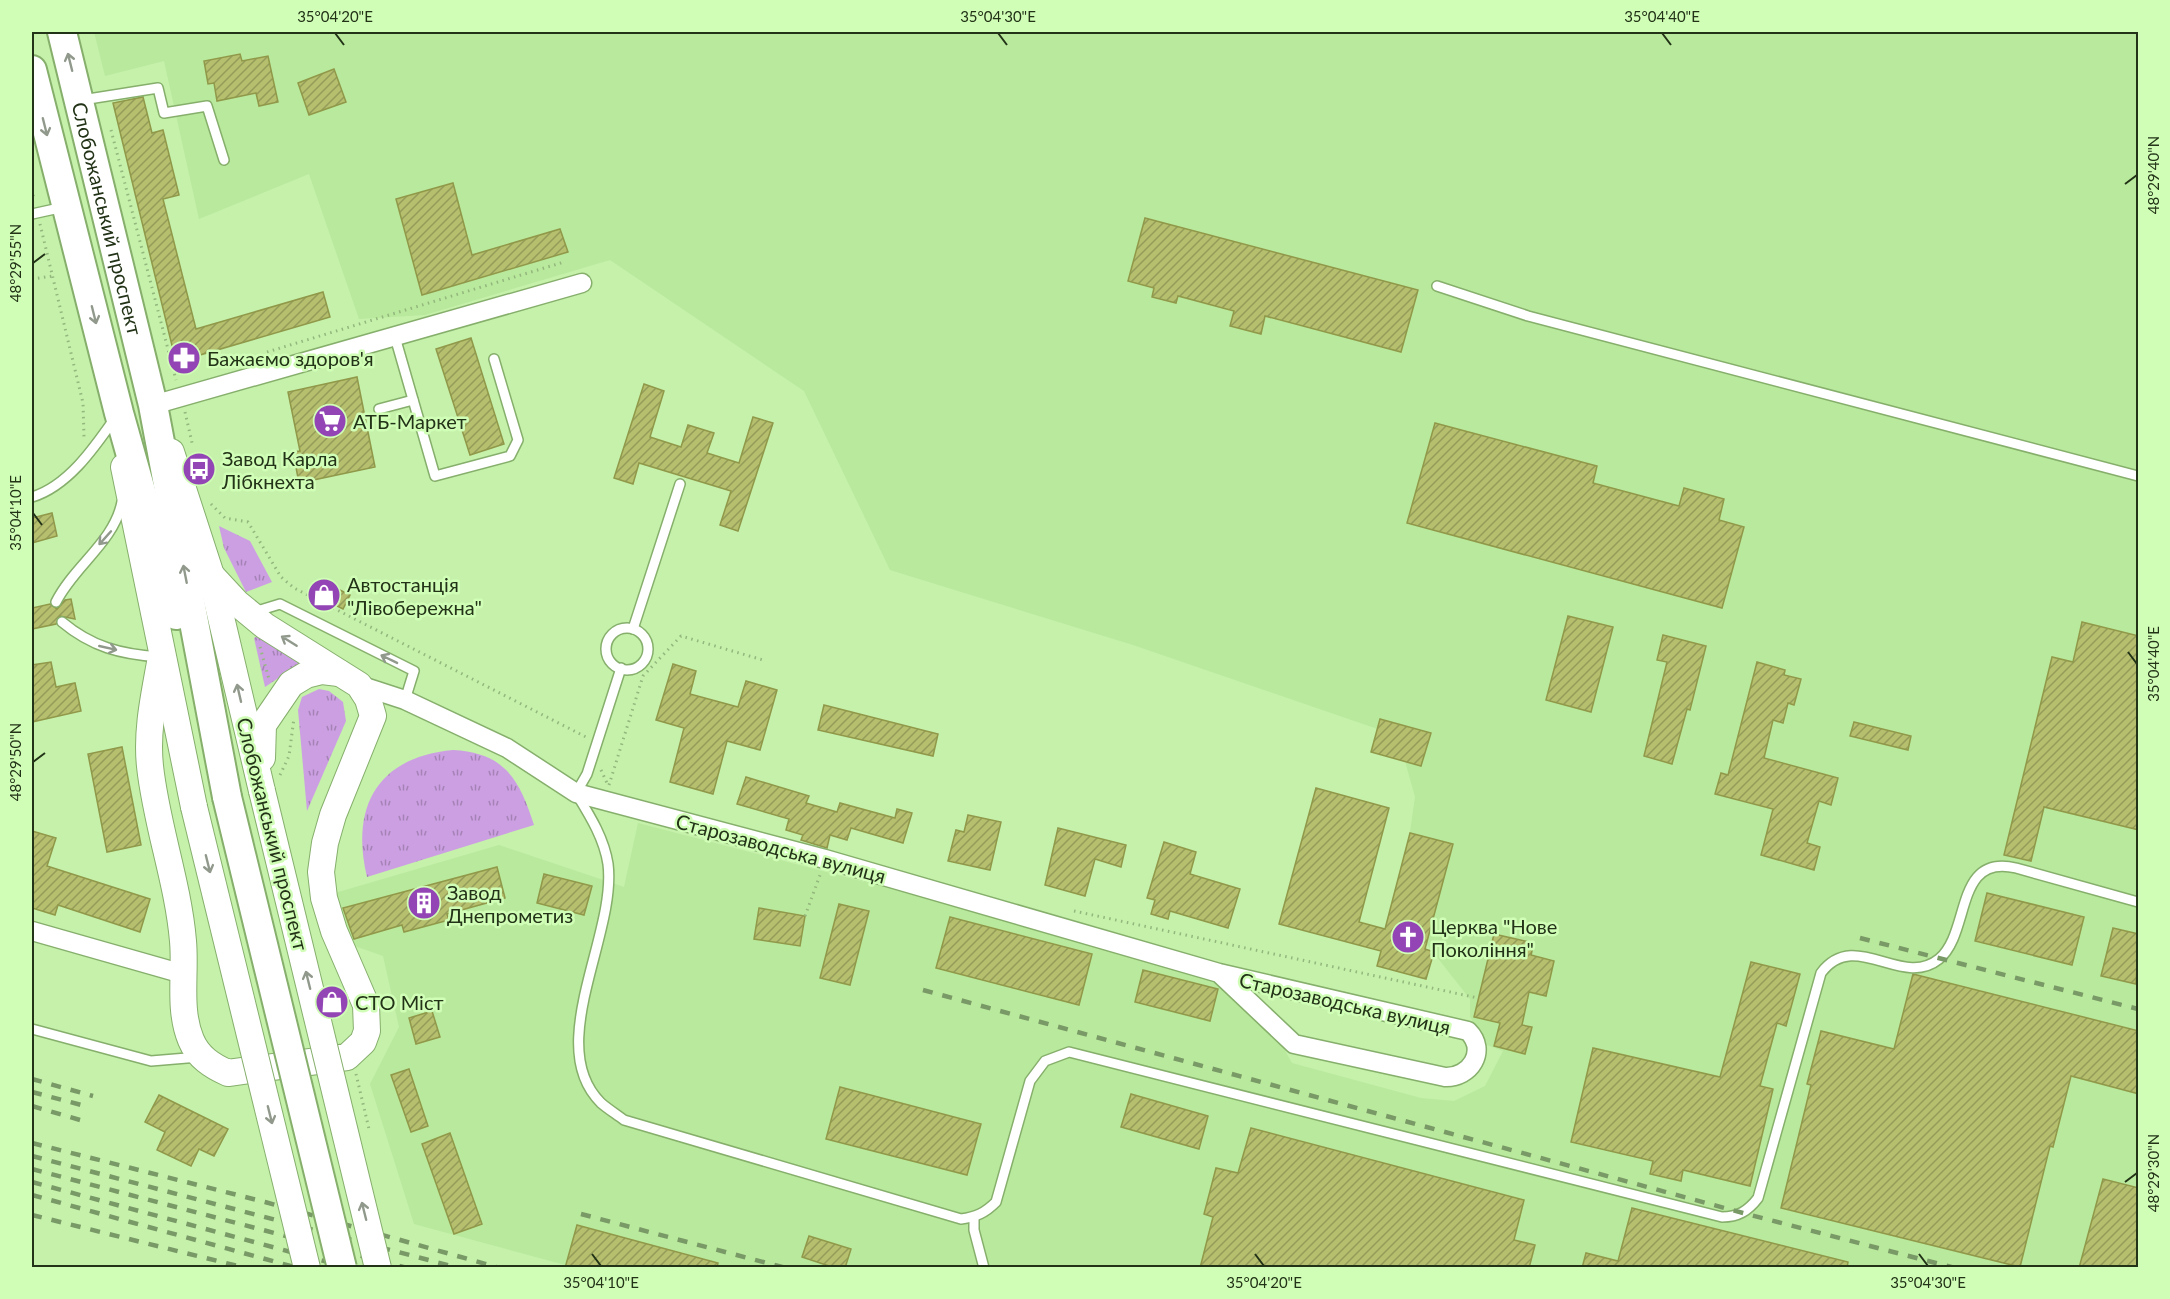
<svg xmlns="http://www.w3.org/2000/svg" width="2170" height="1299" font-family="Lato,sans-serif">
  <defs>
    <pattern id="grass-tufts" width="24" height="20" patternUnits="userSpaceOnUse" patternTransform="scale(1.5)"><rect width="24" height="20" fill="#cc9fe2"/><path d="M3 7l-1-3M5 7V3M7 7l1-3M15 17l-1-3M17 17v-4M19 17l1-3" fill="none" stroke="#a582b6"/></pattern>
    <pattern id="building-hatch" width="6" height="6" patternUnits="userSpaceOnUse" patternTransform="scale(1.5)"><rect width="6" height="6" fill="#b6bf6d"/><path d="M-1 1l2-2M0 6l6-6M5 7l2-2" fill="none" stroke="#949c59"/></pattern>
  </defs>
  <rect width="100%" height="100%" fill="#c5f1ab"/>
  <polygon fill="#b9e99c" points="94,32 2138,32 2138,1267 576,1268 414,1224 370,1084 399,1027 383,956 352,945 344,928 335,893 499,845 624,887 638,823 1245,981 1292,1063 1421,1098 1454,1101 1485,1086 1503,1051 1487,1045 1470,1017 1470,999 1399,909 1415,797 1398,736 1133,645 890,570 804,391 610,260 425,315 359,319 309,174 199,219 164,61 105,76"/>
  <g fill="url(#grass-tufts)">
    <polygon points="219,526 250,541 272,582 246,592 224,548"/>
    <polygon points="258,636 301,663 265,687 254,638"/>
    <polygon points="319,689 329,691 343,702 346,721 307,811 298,710 302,697"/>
    <path d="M453,750c52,3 66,29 81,75l-167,52c-17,-71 11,-120 86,-127z"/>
  </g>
  <g fill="url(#building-hatch)" stroke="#909849" stroke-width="1.5">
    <polygon points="240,54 242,61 268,56 278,102 259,106 256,93 217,101 214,83 208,84 204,61"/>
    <polygon points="334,69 346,102 309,115 298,83"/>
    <polygon points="143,97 152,133 163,130 179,195 163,199 196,329 323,292 330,317 176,362 113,103"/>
    <polygon points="453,183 472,255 560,229 568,252 422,295 396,199"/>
    <polygon points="1145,218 1418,290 1401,352 1265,316 1261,334 1230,326 1234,311 1178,296 1176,303 1152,297 1154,288 1128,281"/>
    <polygon points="471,338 504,444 470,455 436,349"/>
    <polygon points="357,377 375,467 299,483 293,452 300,451 288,392"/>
    <polygon points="644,384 664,391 650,437 681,447 688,425 714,433 707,453 739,463 753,417 773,423 738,531 720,525 731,491 639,463 633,484 614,478"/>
    <polygon points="1435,423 1597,466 1593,483 1679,506 1684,488 1724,499 1719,520 1744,527 1722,608 1407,523"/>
    <polygon points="52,513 57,536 32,543 32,518"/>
    <polygon points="336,588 350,595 343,609 329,602"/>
    <polygon points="71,599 75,619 60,616 56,624 32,629 32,608 50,604 57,609 65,600"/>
    <polygon points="1568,616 1613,627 1591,712 1546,700"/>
    <polygon points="2082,622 2139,636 2139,830 2044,807 2031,861 2004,855 2052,657 2073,662"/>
    <polygon points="1663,635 1706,646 1690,710 1687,709 1672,764 1644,756 1667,662 1657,660"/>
    <polygon points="51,662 56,687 75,683 81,711 32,722 32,665"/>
    <polygon points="1757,662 1785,670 1784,675 1801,679 1794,705 1788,703 1783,723 1773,720 1764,758 1838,778 1831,805 1819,801 1807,843 1820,847 1814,870 1761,855 1773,809 1715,794 1721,773 1728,775"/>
    <polygon points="673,664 696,671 690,694 738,707 746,681 777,690 760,750 727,741 713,794 670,782 684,728 656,720"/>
    <polygon points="824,705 938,734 933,756 818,730"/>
    <polygon points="1380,719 1431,733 1421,766 1371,752"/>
    <polygon points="1854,722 1911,736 1908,750 1850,736"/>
    <polygon points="122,747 141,845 107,852 88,754"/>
    <polygon points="746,777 809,796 806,803 837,812 840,803 895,818 897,809 912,813 903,843 851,828 847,840 830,835 827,848 801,840 803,835 786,830 789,819 737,804"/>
    <polygon points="1316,788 1389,808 1359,922 1385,929 1410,833 1453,844 1425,949 1434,952 1426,979 1377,966 1381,951 1279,924"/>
    <polygon points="968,815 1001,822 990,870 948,861 956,830 964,832"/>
    <polygon points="1058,828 1126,845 1121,867 1095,859 1085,896 1045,885"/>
    <polygon points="32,831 56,838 47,866 150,899 140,932 58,905 55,915 32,908"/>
    <polygon points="1164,842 1196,852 1190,874 1240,889 1228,928 1170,911 1168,919 1151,914 1155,900 1147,898"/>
    <polygon points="497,867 505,898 447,914 449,920 404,932 402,925 354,939 343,908"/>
    <polygon points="544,874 592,886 584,915 537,903"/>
    <polygon points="1987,893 2084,917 2072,965 1975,941"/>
    <polygon points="839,904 869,911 850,985 820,978"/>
    <polygon points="759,908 805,916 800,946 754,939"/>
    <polygon points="950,917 1092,954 1079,1005 936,968"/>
    <polygon points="2113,928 2139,934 2136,984 2101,976"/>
    <polygon points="1494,934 1534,943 1531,955 1554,961 1546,996 1529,992 1522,1025 1532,1027 1525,1054 1494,1046 1500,1023 1474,1017"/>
    <polygon points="1751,962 1800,974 1786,1026 1777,1023 1760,1086 1773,1089 1750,1186 1683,1170 1681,1181 1650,1174 1653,1161 1571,1142 1593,1048 1720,1077"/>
    <polygon points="1143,970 1218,989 1210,1021 1135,1002"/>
    <polygon points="1913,974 2139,1031 2139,1094 2071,1076 2053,1147 2050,1146 2020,1267 1781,1208 1811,1085 1807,1084 1821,1031 1894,1049"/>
    <polygon points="432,1011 440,1037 416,1044 409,1018"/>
    <polygon points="409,1069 428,1126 411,1132 391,1075"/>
    <polygon points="840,1087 981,1124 967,1175 826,1139"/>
    <polygon points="1131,1094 1208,1116 1199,1149 1121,1127"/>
    <polygon points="159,1095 228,1129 214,1156 199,1149 191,1166 157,1150 165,1132 145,1122"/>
    <polygon points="1251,1128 1524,1200 1514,1240 1535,1245 1529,1268 1200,1268 1213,1217 1204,1214 1216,1168 1238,1173"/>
    <polygon points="450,1133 482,1224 454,1234 422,1144"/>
    <polygon points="2103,1179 2139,1188 2139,1268 2079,1268"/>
    <polygon points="1632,1208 1848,1262 1847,1268 1582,1268 1586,1253 1618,1261"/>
    <polygon points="577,1225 718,1263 717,1268 565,1268"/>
    <polygon points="809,1236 851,1249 845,1268 835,1268 802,1257"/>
  </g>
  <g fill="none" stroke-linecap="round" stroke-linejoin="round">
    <g stroke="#86af6c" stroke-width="12">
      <g id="lane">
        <polyline points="82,100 158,88 164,113 207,106 224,160"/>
        <polyline points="32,214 64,207"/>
        <polyline points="1437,286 1528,316 2138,476"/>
        <polyline points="395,337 435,476 510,456 518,440 494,359"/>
        <polyline points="379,409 413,400"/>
        <path d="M32,497c36,-11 62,-49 83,-79"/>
        <path d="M56,602c18,-36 58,-60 66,-100"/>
        <polyline points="254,612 280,604 414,671 405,700"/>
        <path d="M62,622c30,25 58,32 97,35"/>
        <circle cx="627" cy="649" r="21"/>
        <polyline points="633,629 680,484"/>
        <path d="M621,668l-34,106 -11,19c14,23 28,45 32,71 9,71 -65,182 -7,239 7,6 15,11 23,17l337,99c15,-2 24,-6 35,-17l34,-121 15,-20 24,-9 653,165c16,0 26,-6 36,-19l63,-225c34,-45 81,16 118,-14 32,-26 15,-106 77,-91l122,34"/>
        <polyline points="32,1029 151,1061 199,1057"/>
        <polyline points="974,1218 974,1230 984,1268"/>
      </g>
    </g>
    <g stroke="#86af6c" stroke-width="21">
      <g id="street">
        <polyline points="153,405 582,283"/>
        <path d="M359,685l46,15 102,48 69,45 249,66 394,114 249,58c20,20 2,47 -23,46l-151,-33 -75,-71"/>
        <polyline points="32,931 183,974"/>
      </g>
    </g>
    <g stroke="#86af6c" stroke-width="28">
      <g id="secondary">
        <polyline points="171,452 211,575 262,791"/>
        <polyline points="124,467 194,807"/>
        <path d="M161,657c-6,35 -15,72 -11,109 6,58 28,116 33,175 3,33 -5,68 8,99 7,17 21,26 37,33l119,-16 16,-15 4,-11 -1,-26 -32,-74 -10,-33 -3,-26 4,-29 8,-28 40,-99 -5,-17 -9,-14 -94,-59 -28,-23 -26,-28"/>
        <polyline points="262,758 263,725 291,684 306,675 322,671 339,673"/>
      </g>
    </g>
    <g stroke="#86af6c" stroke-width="32">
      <g id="primary">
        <path id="s1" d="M62,32l91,373 74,392"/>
        <polyline points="32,70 119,413 176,615"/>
      </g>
    </g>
    <g stroke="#93b77d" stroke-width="3" stroke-dasharray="1.5 4.5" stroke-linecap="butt">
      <polyline points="111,130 176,380"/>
      <polyline points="32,189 34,200"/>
      <polyline points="40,224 83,403 84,437"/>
      <polyline points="32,279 53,276"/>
      <polyline points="267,352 564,262"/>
      <polyline points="185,412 193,447"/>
      <polyline points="211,504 225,518 248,522 281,577 294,588 586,737"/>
      <polyline points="260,647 269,679"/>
      <polyline points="601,770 607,783"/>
      <polyline points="280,775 289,756 294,718"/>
      <polyline points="609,785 643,676 681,636 763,660"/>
      <polyline points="1074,911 1478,998"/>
      <polyline points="805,916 820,875"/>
      <polyline points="356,1074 369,1129 366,1129"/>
    </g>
    <use href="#lane" stroke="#fff" stroke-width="9"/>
    <use href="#street" stroke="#fff" stroke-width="18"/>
    <use href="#secondary" stroke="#fff" stroke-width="26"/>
    <use href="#primary" stroke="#fff" stroke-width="28"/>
    <g stroke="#799966" stroke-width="4.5" stroke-dasharray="10 10" stroke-linecap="butt">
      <polyline points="1860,938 2138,1009"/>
      <polyline points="923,990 1743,1213 1955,1268"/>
      <polyline points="32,1079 93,1096"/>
      <polyline points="32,1092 89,1107"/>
      <polyline points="32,1106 87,1122"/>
      <polyline points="32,1143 265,1202 500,1268"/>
      <polyline points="32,1156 459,1268"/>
      <polyline points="32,1169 407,1268"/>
      <polyline points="32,1182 350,1268"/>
      <polyline points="32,1195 298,1268"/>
      <polyline points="581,1214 786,1268"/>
      <polyline points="32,1215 246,1268"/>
    </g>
    <g stroke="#86af6c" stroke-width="28" stroke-linecap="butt">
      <g id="secondary-bridge">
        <polyline points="262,791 378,1268"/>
        <polyline points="194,807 307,1268"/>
      </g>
    </g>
    <g stroke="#86af6c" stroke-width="32" stroke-linecap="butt">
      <polyline id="primary-bridge" points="227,797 342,1268"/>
    </g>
    <use href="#secondary-bridge" stroke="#fff" stroke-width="26"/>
    <use href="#primary-bridge" stroke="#fff" stroke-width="28"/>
  </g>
  <defs><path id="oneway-shaft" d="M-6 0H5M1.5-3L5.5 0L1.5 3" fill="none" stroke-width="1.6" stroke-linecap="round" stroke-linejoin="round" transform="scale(1.5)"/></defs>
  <g stroke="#90998b">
    <use href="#oneway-shaft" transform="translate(70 62) rotate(-104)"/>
    <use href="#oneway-shaft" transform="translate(45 127) rotate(76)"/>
    <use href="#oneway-shaft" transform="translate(94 315) rotate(76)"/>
    <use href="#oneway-shaft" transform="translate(105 538) rotate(132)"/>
    <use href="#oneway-shaft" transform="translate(185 574) rotate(-101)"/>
    <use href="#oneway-shaft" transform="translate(289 641) rotate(-148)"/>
    <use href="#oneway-shaft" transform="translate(108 648) rotate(13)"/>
    <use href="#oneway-shaft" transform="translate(389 659) rotate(-154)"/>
    <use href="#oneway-shaft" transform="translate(239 693) rotate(-103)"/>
    <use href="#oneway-shaft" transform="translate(208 864) rotate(76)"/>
    <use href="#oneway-shaft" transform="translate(308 980) rotate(-104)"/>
    <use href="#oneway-shaft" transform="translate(270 1115) rotate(76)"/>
    <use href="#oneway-shaft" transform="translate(364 1211) rotate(-104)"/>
  </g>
  <path fill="none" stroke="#223317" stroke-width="2" d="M335,33l9,12M998,33l9,12M1662,33l9,12M2125,184l12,-9M33,263l12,-9M33,513l9,12M2128,652l9,12M33,762l12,-9M2125,1182l12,-9M592,1254l9,12M1255,1254l9,12M1919,1254l9,12"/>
  <defs>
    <g id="pharmacy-disc" transform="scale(1.725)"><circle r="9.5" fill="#9345b5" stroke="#d1feb7"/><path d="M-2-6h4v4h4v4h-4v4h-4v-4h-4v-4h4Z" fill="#fff"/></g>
    <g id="supermarket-disc" transform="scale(1.725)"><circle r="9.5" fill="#9345b5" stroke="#d1feb7"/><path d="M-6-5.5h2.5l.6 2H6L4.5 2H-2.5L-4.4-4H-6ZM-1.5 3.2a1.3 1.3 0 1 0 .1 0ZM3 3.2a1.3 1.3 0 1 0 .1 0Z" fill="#fff"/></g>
    <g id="bus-disc" transform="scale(1.725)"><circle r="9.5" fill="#9345b5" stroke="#d1feb7"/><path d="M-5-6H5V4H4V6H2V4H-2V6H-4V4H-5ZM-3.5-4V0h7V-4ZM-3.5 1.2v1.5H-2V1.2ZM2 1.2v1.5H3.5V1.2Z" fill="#fff"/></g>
    <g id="shop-disc" transform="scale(1.725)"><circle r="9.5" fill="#9345b5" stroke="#d1feb7"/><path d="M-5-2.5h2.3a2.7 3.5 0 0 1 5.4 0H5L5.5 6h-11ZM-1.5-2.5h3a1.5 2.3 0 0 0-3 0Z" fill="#fff"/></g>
    <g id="building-disc" transform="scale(1.725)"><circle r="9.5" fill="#9345b5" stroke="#d1feb7"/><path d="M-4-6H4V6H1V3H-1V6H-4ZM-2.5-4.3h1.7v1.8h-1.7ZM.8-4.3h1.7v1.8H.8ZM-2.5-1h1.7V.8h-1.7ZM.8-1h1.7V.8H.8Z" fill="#fff"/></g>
    <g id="church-disc" transform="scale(1.725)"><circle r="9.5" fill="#9345b5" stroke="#d1feb7"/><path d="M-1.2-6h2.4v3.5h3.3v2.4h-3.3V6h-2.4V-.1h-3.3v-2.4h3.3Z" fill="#fff"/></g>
  </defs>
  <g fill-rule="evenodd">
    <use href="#pharmacy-disc" x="184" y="358"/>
    <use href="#supermarket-disc" x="330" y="421"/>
    <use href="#bus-disc" x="199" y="469"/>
    <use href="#shop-disc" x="324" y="595"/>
    <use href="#building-disc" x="424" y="903"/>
    <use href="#church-disc" x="1408" y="937"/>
    <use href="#shop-disc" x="332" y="1002"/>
  </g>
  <g text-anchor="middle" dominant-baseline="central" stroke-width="5" stroke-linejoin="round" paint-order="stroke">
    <g font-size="20" fill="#223317" stroke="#d1feb7">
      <text stroke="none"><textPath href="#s1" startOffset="192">Слобожанський проспект</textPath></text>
      <text transform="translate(273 834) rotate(76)">Слобожанський проспект</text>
      <text transform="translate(781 848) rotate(15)">Старозаводська вулиця</text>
      <text transform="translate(1345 1003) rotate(13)">Старозаводська вулиця</text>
    </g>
    <g font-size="20" fill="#223317" stroke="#d1feb7" text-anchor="start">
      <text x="207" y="358">Бажаємо здоров'я</text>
      <text x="353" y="421">АТБ-Маркет</text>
      <text x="222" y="458">Завод Карла<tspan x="222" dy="23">Лібкнехта</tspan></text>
      <text x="347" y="584">Автостанція<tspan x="347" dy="23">"Лівобережна"</tspan></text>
      <text x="447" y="892">Завод<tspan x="447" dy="23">Днепрометиз</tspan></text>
      <text x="1431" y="926">Церква "Нове<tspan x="1431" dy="23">Покоління"</tspan></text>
      <text x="355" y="1002">СТО Міст</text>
    </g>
  </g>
  <rect width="2170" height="1299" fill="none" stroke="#d1feb7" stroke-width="66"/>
  <rect x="33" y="33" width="2104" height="1233" fill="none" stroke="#223317" stroke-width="2"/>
  <g font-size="15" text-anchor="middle" fill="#223317">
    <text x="335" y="22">35°04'20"E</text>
    <text x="998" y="22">35°04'30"E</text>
    <text x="1662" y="22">35°04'40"E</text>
    <text transform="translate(2154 175) rotate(-90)" y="5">48°29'40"N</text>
    <text transform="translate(16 263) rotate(-90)" y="5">48°29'55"N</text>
    <text transform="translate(16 513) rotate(-90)" y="5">35°04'10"E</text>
    <text transform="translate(2154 664) rotate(-90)" y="5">35°04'40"E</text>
    <text transform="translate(16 762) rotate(-90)" y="5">48°29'50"N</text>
    <text transform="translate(2154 1173) rotate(-90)" y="5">48°29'30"N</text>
    <text x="601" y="1288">35°04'10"E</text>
    <text x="1264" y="1288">35°04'20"E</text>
    <text x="1928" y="1288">35°04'30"E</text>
  </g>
</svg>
